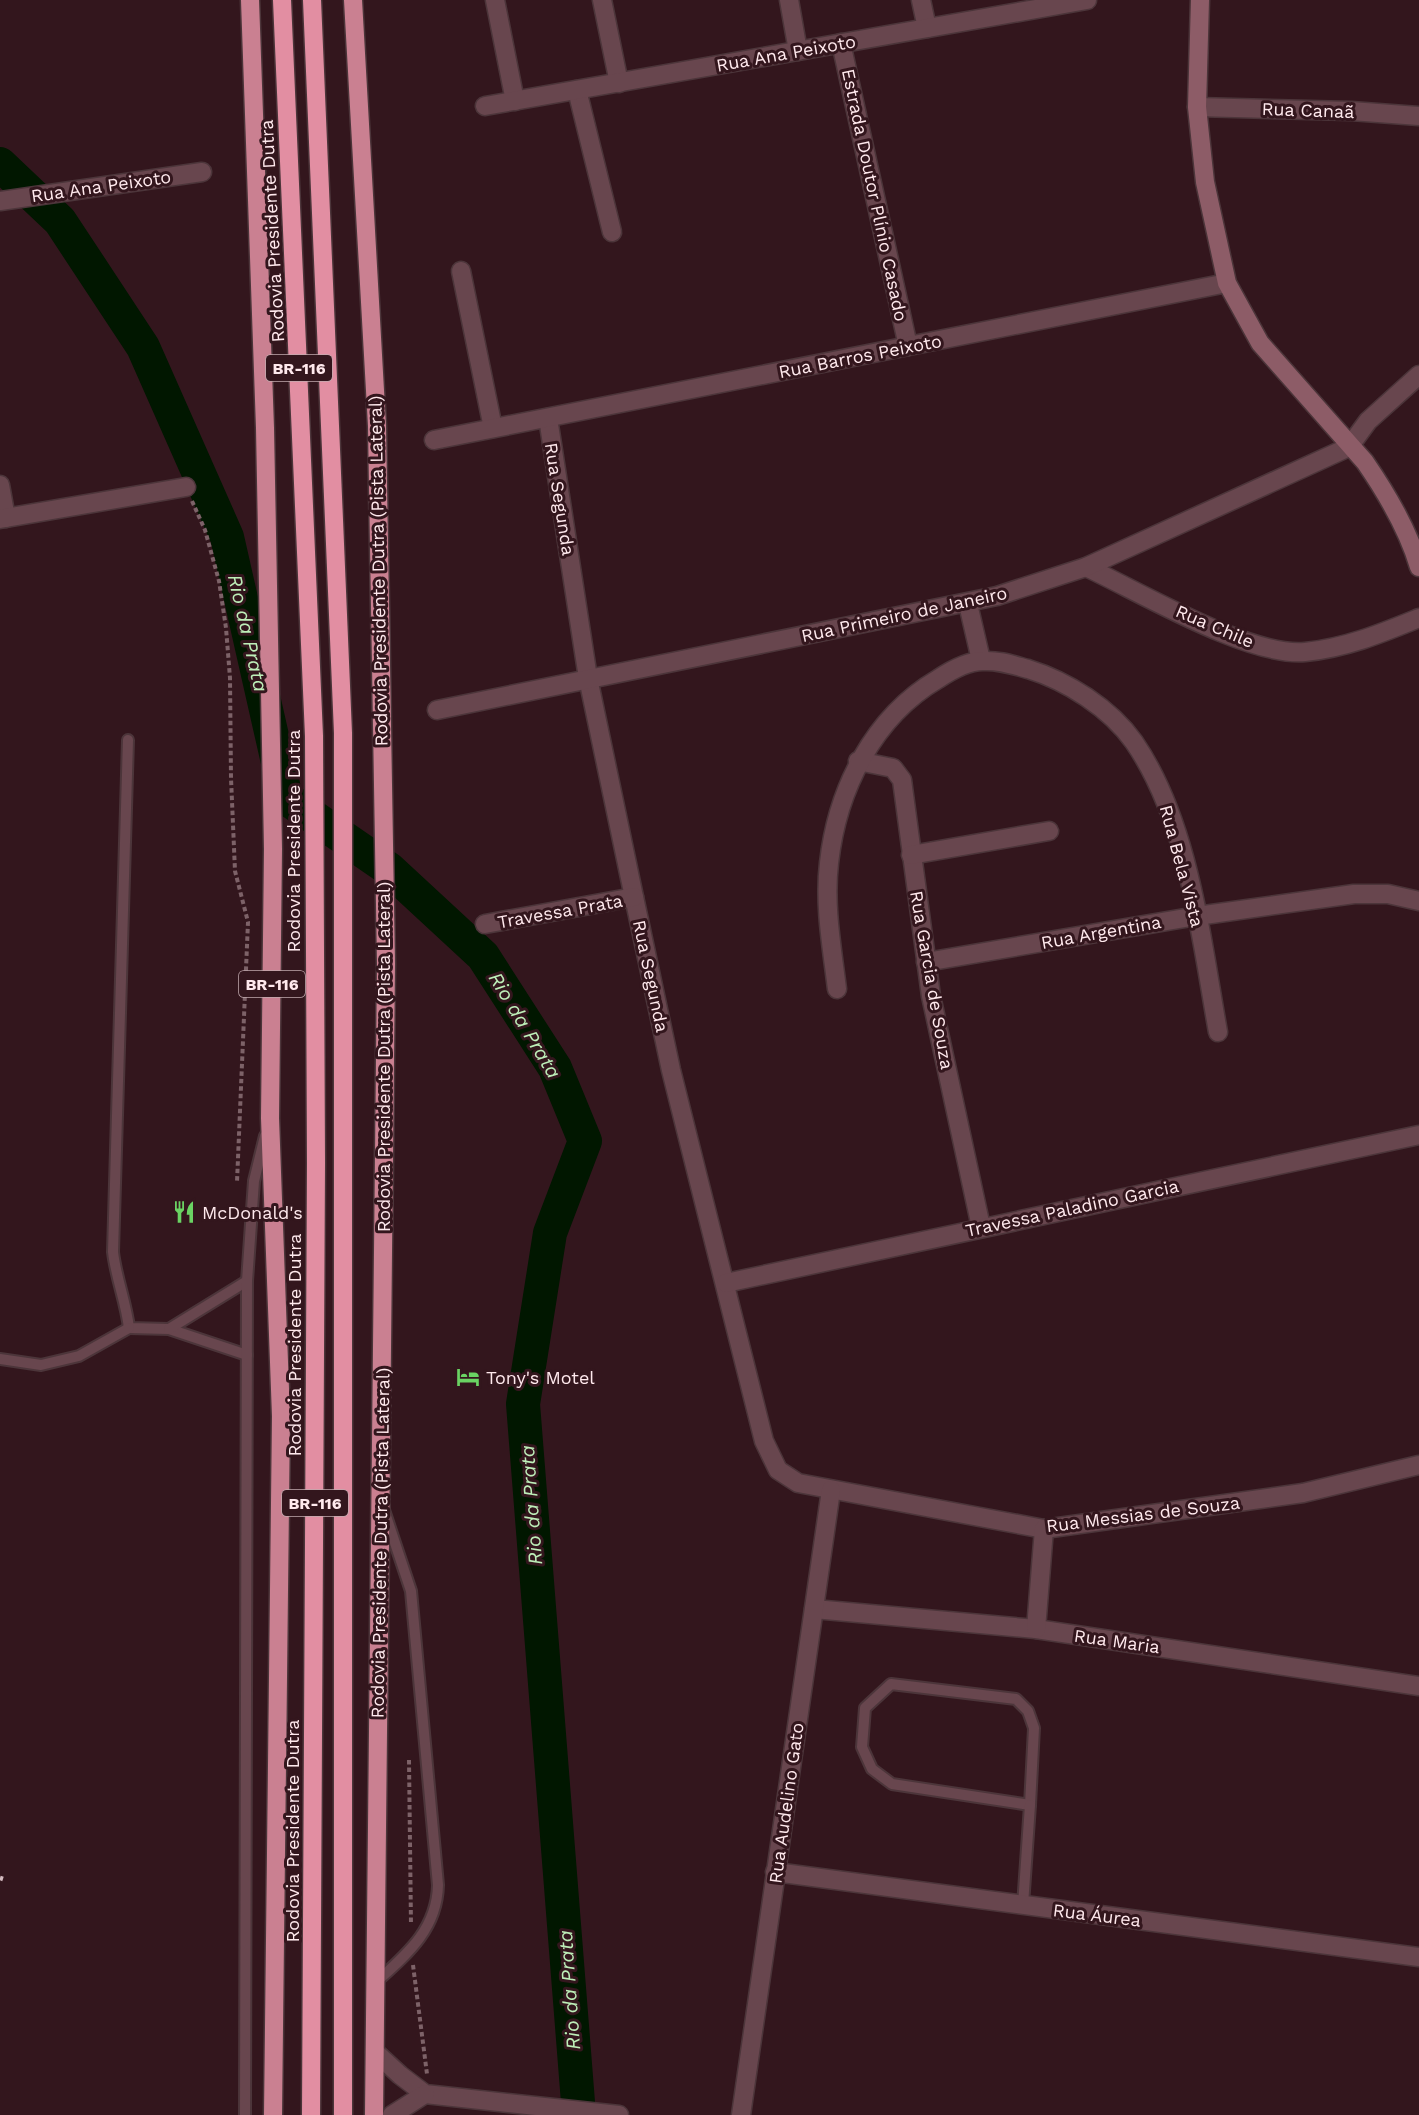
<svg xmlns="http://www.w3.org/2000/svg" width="1419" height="2115" font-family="'Work Sans',sans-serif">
  <rect width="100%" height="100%" fill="#33161d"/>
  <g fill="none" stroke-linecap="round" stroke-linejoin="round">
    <polyline stroke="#011700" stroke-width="34" points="0,164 60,221 143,347 227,537 286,798 389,869 483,956 555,1068 585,1141 550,1233 523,1404 579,2115"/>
    <g stroke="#4c353a" stroke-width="14">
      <g id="service">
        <path d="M128,740l-15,512c3,26 13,50 16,76l40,1 78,26"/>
        <polyline points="169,1329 247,1281"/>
        <polyline points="0,1359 41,1365 79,1356 129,1328"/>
        <polygon points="891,1684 1016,1699 1028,1711 1034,1728 1030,1805 892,1784 872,1769 862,1747 865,1708"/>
        <polyline points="1023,1905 1030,1805"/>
        <path d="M374,1984c32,-29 63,-54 64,-99l-27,-294 -27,-81"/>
        <polyline points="245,2115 247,1281 254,1181 265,1136"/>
      </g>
    </g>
    <g stroke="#4c353a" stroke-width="21">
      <g id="minor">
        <polyline points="495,0 515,101"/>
        <polyline points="602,0 619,83"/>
        <polyline points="789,0 798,51"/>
        <polyline points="921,0 927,28"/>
        <polyline points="841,43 908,346"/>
        <polyline points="577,90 612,232"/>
        <polyline points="485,106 1087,0"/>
        <polyline points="1197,107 1351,111 1419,116"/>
        <polyline points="0,201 202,172"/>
        <polyline points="461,271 493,428"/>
        <polyline points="548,418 588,678 634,897 671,1070 764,1441 778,1470 798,1483 1044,1529 1303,1493 1419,1465"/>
        <polyline points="434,440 1227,283"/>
        <polyline points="0,485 6,518"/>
        <polyline points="0,519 186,487"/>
        <path d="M1086,567c54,25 163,90 219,85 41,-4 77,-19 114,-34"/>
        <polyline points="968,604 981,660"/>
        <polyline points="437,710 997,596 1086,567 1349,447 1368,421 1419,375"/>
        <polyline points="858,761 893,768 902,780 931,996 981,1227"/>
        <polyline points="911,855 1049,831"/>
        <polyline points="485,924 634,897"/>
        <polyline points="926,962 1197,916 1354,894 1388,894 1419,901"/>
        <path d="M837,989c-5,-41 -13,-84 -8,-126 8,-73 44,-146 109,-184 12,-8 30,-18 45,-18 16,-1 30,4 45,8 39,12 82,39 106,73 55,80 67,196 84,290"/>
        <polyline points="726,1283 1419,1135"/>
        <polyline points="814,1609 1036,1629 1419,1686"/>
        <polyline points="1036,1629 1044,1529"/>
        <polyline points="775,1872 1419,1957"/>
        <polyline points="741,2115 831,1490"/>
      </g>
    </g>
    <g stroke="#4c353a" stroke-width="21">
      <g id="tertiary">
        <polyline points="375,2052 400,2075 425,2094 619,2115"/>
        <polyline points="392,2115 425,2094"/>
      </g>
    </g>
    <g stroke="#4c353a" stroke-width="21">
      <path id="secondary" d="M1200,0l-3,107 8,75 22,101 33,60 105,119c22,32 43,67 54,105"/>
    </g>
    <g stroke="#4c353a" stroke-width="21">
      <g id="trunk">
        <polyline points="250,0 265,428 273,849 270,1118 281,1416 273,2115"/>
        <polyline points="353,0 377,426 386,964 374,2115"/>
      </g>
    </g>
    <g stroke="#4c353a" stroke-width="21">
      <g id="motorway">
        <polyline points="282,0 314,736 316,1163 311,2115"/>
        <polyline points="312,0 343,733 343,2115"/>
      </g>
    </g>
    <g stroke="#7d6268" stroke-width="4" stroke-dasharray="4.5 3" stroke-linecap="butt">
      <polyline points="192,501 205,530 219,581 226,628 230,678 231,778 235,871 248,922 237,1182"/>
      <polyline points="409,1760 411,1925"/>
      <polyline points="413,1965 427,2074"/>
    </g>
    <use href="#service" stroke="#68464e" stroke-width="10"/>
    <use href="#minor" stroke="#68464e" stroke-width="18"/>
    <use href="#tertiary" stroke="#68464e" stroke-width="18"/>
    <use href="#secondary" stroke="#8d5c67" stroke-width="18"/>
    <use href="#trunk" stroke="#ca8091" stroke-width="18"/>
    <use href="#motorway" stroke="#e28ea2" stroke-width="18"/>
    <polyline stroke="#d2babf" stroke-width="4.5" stroke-dasharray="8 8" stroke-linecap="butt" points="0,1878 3,1879"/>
  </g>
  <defs>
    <g id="restaurant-bare" transform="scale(1.8)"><path d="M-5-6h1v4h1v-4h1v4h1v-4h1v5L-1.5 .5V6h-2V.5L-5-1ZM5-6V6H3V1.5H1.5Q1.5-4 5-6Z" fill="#6ad363" stroke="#33161d" stroke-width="2.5" paint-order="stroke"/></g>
    <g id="hotel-bare" transform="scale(1.8)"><path d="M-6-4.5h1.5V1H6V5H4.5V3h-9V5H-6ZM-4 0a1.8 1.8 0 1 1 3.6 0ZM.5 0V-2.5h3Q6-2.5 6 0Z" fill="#6ad363" stroke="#33161d" stroke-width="2.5" paint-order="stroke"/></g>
  </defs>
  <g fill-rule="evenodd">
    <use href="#restaurant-bare" x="184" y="1212"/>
    <use href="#hotel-bare" x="468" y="1377"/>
  </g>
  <g text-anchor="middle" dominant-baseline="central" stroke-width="6" stroke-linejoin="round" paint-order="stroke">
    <g fill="#33161d" stroke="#c2aaaf" stroke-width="1.5">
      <rect x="266" y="355" width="66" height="26" rx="4.5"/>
      <rect x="239" y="971" width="66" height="26" rx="4.5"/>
      <rect x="282" y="1490" width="66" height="26" rx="4.5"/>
    </g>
    <g font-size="16" font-weight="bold" fill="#ffe9ed">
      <text x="299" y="368">BR-116</text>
      <text x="272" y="984">BR-116</text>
      <text x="315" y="1503">BR-116</text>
    </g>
    <g font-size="18" fill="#ffe9ed" stroke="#33161d">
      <text transform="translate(786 53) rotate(-10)">Rua Ana Peixoto</text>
      <text transform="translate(1308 110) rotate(2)">Rua Canaã</text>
      <text transform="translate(101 186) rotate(-8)">Rua Ana Peixoto</text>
      <text transform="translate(875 195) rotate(78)">Estrada Doutor Plínio Casado</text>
      <text transform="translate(272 231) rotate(-93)">Rodovia Presidente Dutra</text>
      <text transform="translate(860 356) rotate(-11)">Rua Barros Peixoto</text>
      <text transform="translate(560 499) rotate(81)">Rua Segunda</text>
      <text transform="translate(378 571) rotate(-91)">Rodovia Presidente Dutra (Pista Lateral)</text>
      <text transform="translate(904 614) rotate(-12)">Rua Primeiro de Janeiro</text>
      <text transform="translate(1215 626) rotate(23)">Rua Chile</text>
      <text transform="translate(293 841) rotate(-90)">Rodovia Presidente Dutra</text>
      <text transform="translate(1182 866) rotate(75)">Rua Bela Vista</text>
      <text transform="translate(560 911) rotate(-10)">Travessa Prata</text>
      <text transform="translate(1101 932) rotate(-10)">Rua Argentina</text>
      <text transform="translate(651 976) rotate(78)">Rua Segunda</text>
      <text transform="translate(932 980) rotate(80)">Rua Garcia de Souza</text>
      <text transform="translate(383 1057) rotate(-90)">Rodovia Presidente Dutra (Pista Lateral)</text>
      <text transform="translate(1072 1208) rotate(-12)">Travessa Paladino Garcia</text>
      <text transform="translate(294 1345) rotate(-90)">Rodovia Presidente Dutra</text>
      <text transform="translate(1143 1514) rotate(-7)">Rua Messias de Souza</text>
      <text transform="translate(380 1543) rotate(-89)">Rodovia Presidente Dutra (Pista Lateral)</text>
      <text transform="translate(1117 1641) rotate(8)">Rua Maria</text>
      <text transform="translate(786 1803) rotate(-82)">Rua Audelino Gato</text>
      <text transform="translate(292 1831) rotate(-90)">Rodovia Presidente Dutra</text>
      <text transform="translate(1097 1915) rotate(7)">Rua Áurea</text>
    </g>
    <g font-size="18" fill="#ffe9ed" stroke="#33161d" text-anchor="start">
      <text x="202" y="1212">McDonald's</text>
      <text x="486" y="1377">Tony's Motel</text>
    </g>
    <g font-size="20" font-style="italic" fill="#beefb9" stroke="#33161d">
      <text transform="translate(248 633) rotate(77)">Rio da Prata</text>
      <text transform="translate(525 1025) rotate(59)">Rio da Prata</text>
      <text transform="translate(531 1505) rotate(-94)">Rio da Prata</text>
      <text transform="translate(569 1990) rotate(-94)">Rio da Prata</text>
    </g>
  </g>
</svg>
